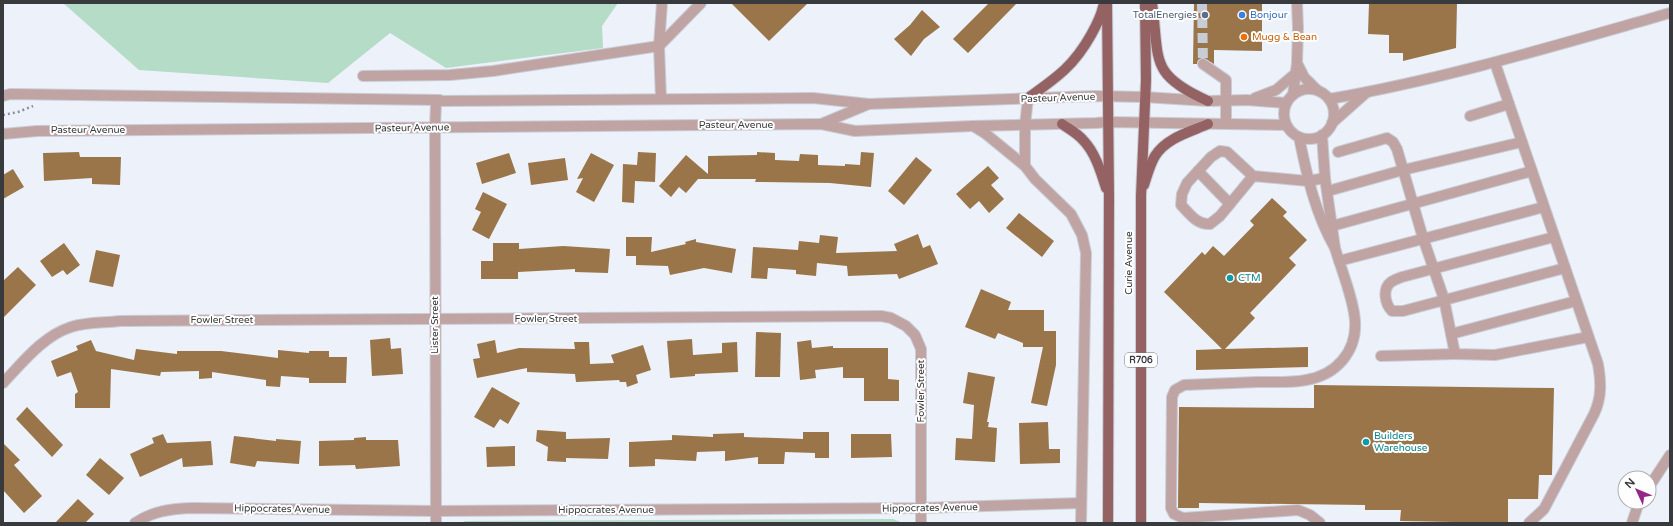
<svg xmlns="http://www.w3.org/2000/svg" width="1673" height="526" font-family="'Varela Round',sans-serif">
  <rect width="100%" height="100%" fill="#ecf1fa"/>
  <g fill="#b4dcc6">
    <polygon points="63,3 618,3 602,26 603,48 446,68 390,33 328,83 139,70"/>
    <polygon points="893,519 903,523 461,523 465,521"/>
  </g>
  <g fill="#997549">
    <polygon points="731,3 808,3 769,41"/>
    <polygon points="989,3 1017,3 968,53 953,39"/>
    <polygon points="1194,3 1262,3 1262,51 1214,50 1214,64 1203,58 1198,60 1197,64 1193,64"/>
    <polygon points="1369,3 1457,3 1456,48 1403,61 1403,53 1389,53 1389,35 1368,34"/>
    <polygon points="922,10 940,27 924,39 911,56 894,39 910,25"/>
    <polygon points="79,152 80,157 121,157 120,185 92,184 92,178 44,181 43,153"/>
    <polygon points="638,152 656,153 655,182 635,181 634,203 622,202 623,164 637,165"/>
    <polygon points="757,152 775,153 775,160 799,161 800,154 818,155 818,165 845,166 845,164 860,165 861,152 874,153 871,187 830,183 755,182 756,179 698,179 686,193 679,187 671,197 659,186 686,155 708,174 708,156 757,155"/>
    <polygon points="509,153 516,173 482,184 476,163"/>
    <polygon points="591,153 614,165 594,202 576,192 583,178 577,179"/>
    <polygon points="916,157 932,170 904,205 888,191"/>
    <polygon points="565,158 568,180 531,185 528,163"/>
    <polygon points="988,166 999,178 991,185 1004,199 989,213 979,201 970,209 956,194"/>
    <polygon points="13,169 24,187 3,199 3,175"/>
    <polygon points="483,192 507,204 489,239 472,230 481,212 475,209"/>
    <polygon points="1272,198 1287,212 1283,216 1307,240 1289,258 1296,265 1250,313 1255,318 1225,349 1308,347 1308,367 1196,370 1196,350 1222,349 1164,292 1202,252 1205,255 1213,246 1224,256 1254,225 1250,221"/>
    <polygon points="1019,213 1054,241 1042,257 1006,228"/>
    <polygon points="918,234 923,248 930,245 938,264 899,279 897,274 848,276 847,266 817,263 816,276 796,274 796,270 768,268 767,279 751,278 753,247 798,250 799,241 819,243 820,235 838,237 836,253 897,251 894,244"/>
    <polygon points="626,237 652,237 651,252 686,244 685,242 696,239 696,242 736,249 732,273 704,268 670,275 668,266 636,265 636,256 626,256"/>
    <polygon points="64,243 80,265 67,275 63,270 52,277 40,261"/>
    <polygon points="493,243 519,243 519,249 563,246 610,249 608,273 575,272 575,269 518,272 518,279 481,279 481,261 493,261"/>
    <polygon points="96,250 120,255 113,287 89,282"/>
    <polygon points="18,267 36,285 3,318 3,281"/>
    <polygon points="981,289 1011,302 1008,310 1044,310 1044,331 1056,331 1056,365 1047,406 1031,403 1043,347 1023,347 1023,343 998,333 995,339 965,327"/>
    <polygon points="756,332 781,333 780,377 755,377"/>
    <polygon points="390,338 391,349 401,348 403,374 372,376 370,340"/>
    <polygon points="692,339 693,355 722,353 722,343 737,342 738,372 695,374 695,376 670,378 667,341"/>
    <polygon points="91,340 96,351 134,360 136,349 177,354 177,351 221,351 278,358 278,350 309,353 309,351 329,351 329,357 347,357 346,383 309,383 309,378 281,376 280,387 266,386 266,380 212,372 212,378 199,379 199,371 161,372 160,376 111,369 110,408 75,408 75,394 78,392 71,372 57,377 51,361 78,350 76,346"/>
    <polygon points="495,340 497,353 519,348 575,349 574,342 589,342 590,364 614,363 611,355 643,345 651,370 636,375 638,383 627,387 626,382 620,382 619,380 576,382 575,374 527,372 527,368 477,378 473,359 480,358 477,344"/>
    <polygon points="811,340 812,348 833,346 833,348 888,348 888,379 899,380 899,401 864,401 864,378 843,378 843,367 815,370 816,378 800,380 797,342"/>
    <polygon points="968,372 995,377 987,422 989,422 988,427 997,428 995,462 955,460 956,438 972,439 974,405 963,403"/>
    <polygon points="1314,385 1554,388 1552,475 1539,475 1538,499 1508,499 1508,523 1400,521 1401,510 1365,510 1365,505 1199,503 1199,508 1178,508 1179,407 1314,408"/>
    <polygon points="492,387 520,403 508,424 500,419 494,428 474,417"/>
    <polygon points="27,407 63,445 52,457 16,419"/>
    <polygon points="1048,422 1049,449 1060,449 1060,463 1020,464 1019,423"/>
    <polygon points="537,430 566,432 566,439 610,438 608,459 566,458 566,462 547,461 548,447 536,441"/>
    <polygon points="803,432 829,432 829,458 815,458 815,453 785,452 784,464 758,464 758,457 725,461 725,451 697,452 696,461 655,459 655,466 629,467 629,442 672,440 672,435 713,437 713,434 744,433 744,437 803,439"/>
    <polygon points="163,434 167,443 211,441 213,465 183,467 182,458 140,477 130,454 154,443 152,438"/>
    <polygon points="851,434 891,434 892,457 851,458"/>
    <polygon points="234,436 276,441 276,439 301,441 299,464 257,461 255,467 230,463"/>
    <polygon points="366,437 366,440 398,440 400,466 356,469 355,465 319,466 319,441 354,440 354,438"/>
    <polygon points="3,443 20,460 14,465 42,496 24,513 3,490"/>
    <polygon points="515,446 515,466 487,467 486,447"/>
    <polygon points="100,458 124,478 109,495 86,475"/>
    <polygon points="78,499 94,514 85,523 55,523"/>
  </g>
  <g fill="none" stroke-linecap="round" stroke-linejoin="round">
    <polyline stroke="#c8ccd4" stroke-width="10" stroke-dasharray="10 5" stroke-linecap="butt" points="1202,3 1203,64"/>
    <g stroke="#c8ccd4" stroke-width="12">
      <g id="minor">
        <polyline points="662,3 659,46 701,3"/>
        <polyline points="1297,63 1304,77 1317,90"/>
        <path d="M1495,63l103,301c3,18 4,33 -4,50l-50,95 -15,14"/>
        <polyline points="1203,64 1226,80 1226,124"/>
        <polyline points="363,76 450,75 493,71 659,46 661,99"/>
        <circle cx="1309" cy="114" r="25"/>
        <polyline points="1293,95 1297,63 1298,28 1297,3"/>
        <polyline points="3,96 10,94 440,100"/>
        <polyline points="1255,98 1276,90 1296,73"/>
        <path d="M1329,99c116,-20 228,-54 341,-86"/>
        <polyline points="1470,116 1509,104"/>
        <polyline points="1332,123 1367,92"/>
        <polyline points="821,124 869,104 1095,96 1144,97 1208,101 1247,100 1286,103"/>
        <polyline points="973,126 986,134 1025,166 1035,179 1071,214 1082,235 1086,253 1081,523"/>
        <polyline points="3,134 37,131 821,124 855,131 973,126 1096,123 1108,122 1286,125"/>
        <path d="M1299,137c8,39 16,76 36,111l-10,-70 -3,-43"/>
        <polyline points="1338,152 1387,138 1393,142 1397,149 1423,238 1444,299 1455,354 1495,355 1588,337"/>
        <polyline points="1025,166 1025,125 1028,98"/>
        <polyline points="1198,171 1230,204"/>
        <path d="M1253,176l-33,40 -10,8c-13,1 -20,-10 -29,-19l1,-11 5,-11 24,-26 9,-6 7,1 26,24 55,5 17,-3"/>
        <polyline points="1328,191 1403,170 1522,142"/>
        <polyline points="1332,226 1532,171"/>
        <path d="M1554,237l-152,40c-3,1 -8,3 -11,5 -9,7 -6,22 1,29h11l162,-43"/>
        <polyline points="1339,261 1544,207"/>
        <polyline points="1451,334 1576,301"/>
        <polyline points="1381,356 1455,354"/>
        <path d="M3,383c20,-21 40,-47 68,-56 15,-5 33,-4 49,-6l761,-5 10,2 15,8 9,9 6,14v174"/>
        <polyline points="1649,487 1670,455"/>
        <path d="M135,523c18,-12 35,-14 56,-15l245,3 485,-3 160,-5"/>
        <polyline points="436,523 435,128 436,103 437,101 813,98 869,104"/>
        <path d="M1320,523l-10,-8 -12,-5 -115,8 -9,-4 -3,-6 1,-111 3,-7 9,-5c25,-1 49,-2 73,-3 16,0 34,1 49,-2 30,-5 51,-28 49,-59 -1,-21 -14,-52 -20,-73"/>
        <polyline points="1632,523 1639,502"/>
      </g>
    </g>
    <g stroke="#c8ccd4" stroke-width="12">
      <g id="major">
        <polyline points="1107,3 1109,197 1108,523"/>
        <path d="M1152,3c8,57 -4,71 56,98"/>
        <path d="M1028,98c28,-20 45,-31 63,-63 5,-9 10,-18 12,-28"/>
        <path d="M1062,124c7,5 15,9 21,16 12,12 18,32 23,48"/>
        <path d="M1144,185c3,-9 6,-21 11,-29 11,-18 35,-24 53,-32"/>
        <polyline points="1141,523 1141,196 1146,80 1145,3"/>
      </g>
    </g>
    <polyline stroke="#8c9096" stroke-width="2.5" stroke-dasharray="2 3" stroke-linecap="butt" points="3,115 18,112 33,106"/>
    <use href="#minor" stroke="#c0a3a3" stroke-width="10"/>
    <use href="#major" stroke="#946263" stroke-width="10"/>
  </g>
  <circle fill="#5c6f8a" stroke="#fefefe" stroke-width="1.5" cx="1205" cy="15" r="4"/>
  <circle fill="#3f7fe0" stroke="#fefefe" stroke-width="1.5" cx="1242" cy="15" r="4"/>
  <circle fill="#e8710a" stroke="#fefefe" stroke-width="1.5" cx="1244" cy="37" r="4"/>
  <g fill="#0f9aa8" stroke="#fefefe" stroke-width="1.5">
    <circle cx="1230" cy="278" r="4"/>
    <circle cx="1366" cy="442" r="4"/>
  </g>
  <g text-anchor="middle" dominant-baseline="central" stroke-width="4" stroke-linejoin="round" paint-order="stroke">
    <rect fill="#fefefe" stroke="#737577" stroke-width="1" x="1125" y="353" width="32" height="14" rx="3"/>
    <g font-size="9" font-weight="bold" fill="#383a3d">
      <text x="1141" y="360">R706</text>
    </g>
    <g font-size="10" fill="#4e5e75" stroke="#fefefe" text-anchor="end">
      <text x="1197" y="15">TotalEnergies</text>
    </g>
    <g font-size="10" fill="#366cbe" stroke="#fefefe" text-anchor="start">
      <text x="1250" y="15">Bonjour</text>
    </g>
    <g font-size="10" fill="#c56008" stroke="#fefefe" text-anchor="start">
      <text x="1252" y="37">Mugg &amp; Bean</text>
    </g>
    <g font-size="10" fill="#383a3d" stroke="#fefefe">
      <text transform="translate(1058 98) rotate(-2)">Pasteur Avenue</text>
      <text x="736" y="125">Pasteur Avenue</text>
      <text transform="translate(412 128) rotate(-1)">Pasteur Avenue</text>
      <text x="88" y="130">Pasteur Avenue</text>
      <text transform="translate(1129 263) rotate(-90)">Curie Avenue</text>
      <text x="546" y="319">Fowler Street</text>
      <text x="222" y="320">Fowler Street</text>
      <text transform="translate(435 325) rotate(-90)">Lister Street</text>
      <text transform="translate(921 391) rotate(-90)">Fowler Street</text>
      <text transform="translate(930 508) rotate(-1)">Hippocrates Avenue</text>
      <text transform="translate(282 509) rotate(1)">Hippocrates Avenue</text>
      <text x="606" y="510">Hippocrates Avenue</text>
    </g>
    <g font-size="10" fill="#0d838f" stroke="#fefefe" text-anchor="start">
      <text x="1238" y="278">CTM</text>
      <text x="1374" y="436">Builders<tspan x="1374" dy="12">Warehouse</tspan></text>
    </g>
  </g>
  <rect width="1673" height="526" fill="none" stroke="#383a3d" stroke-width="8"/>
  <g transform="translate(1637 490) rotate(314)"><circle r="19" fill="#fefefe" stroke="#afb0b1"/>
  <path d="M0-3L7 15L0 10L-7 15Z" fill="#962685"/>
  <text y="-6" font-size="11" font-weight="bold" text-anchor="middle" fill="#383a3d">N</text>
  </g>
</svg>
